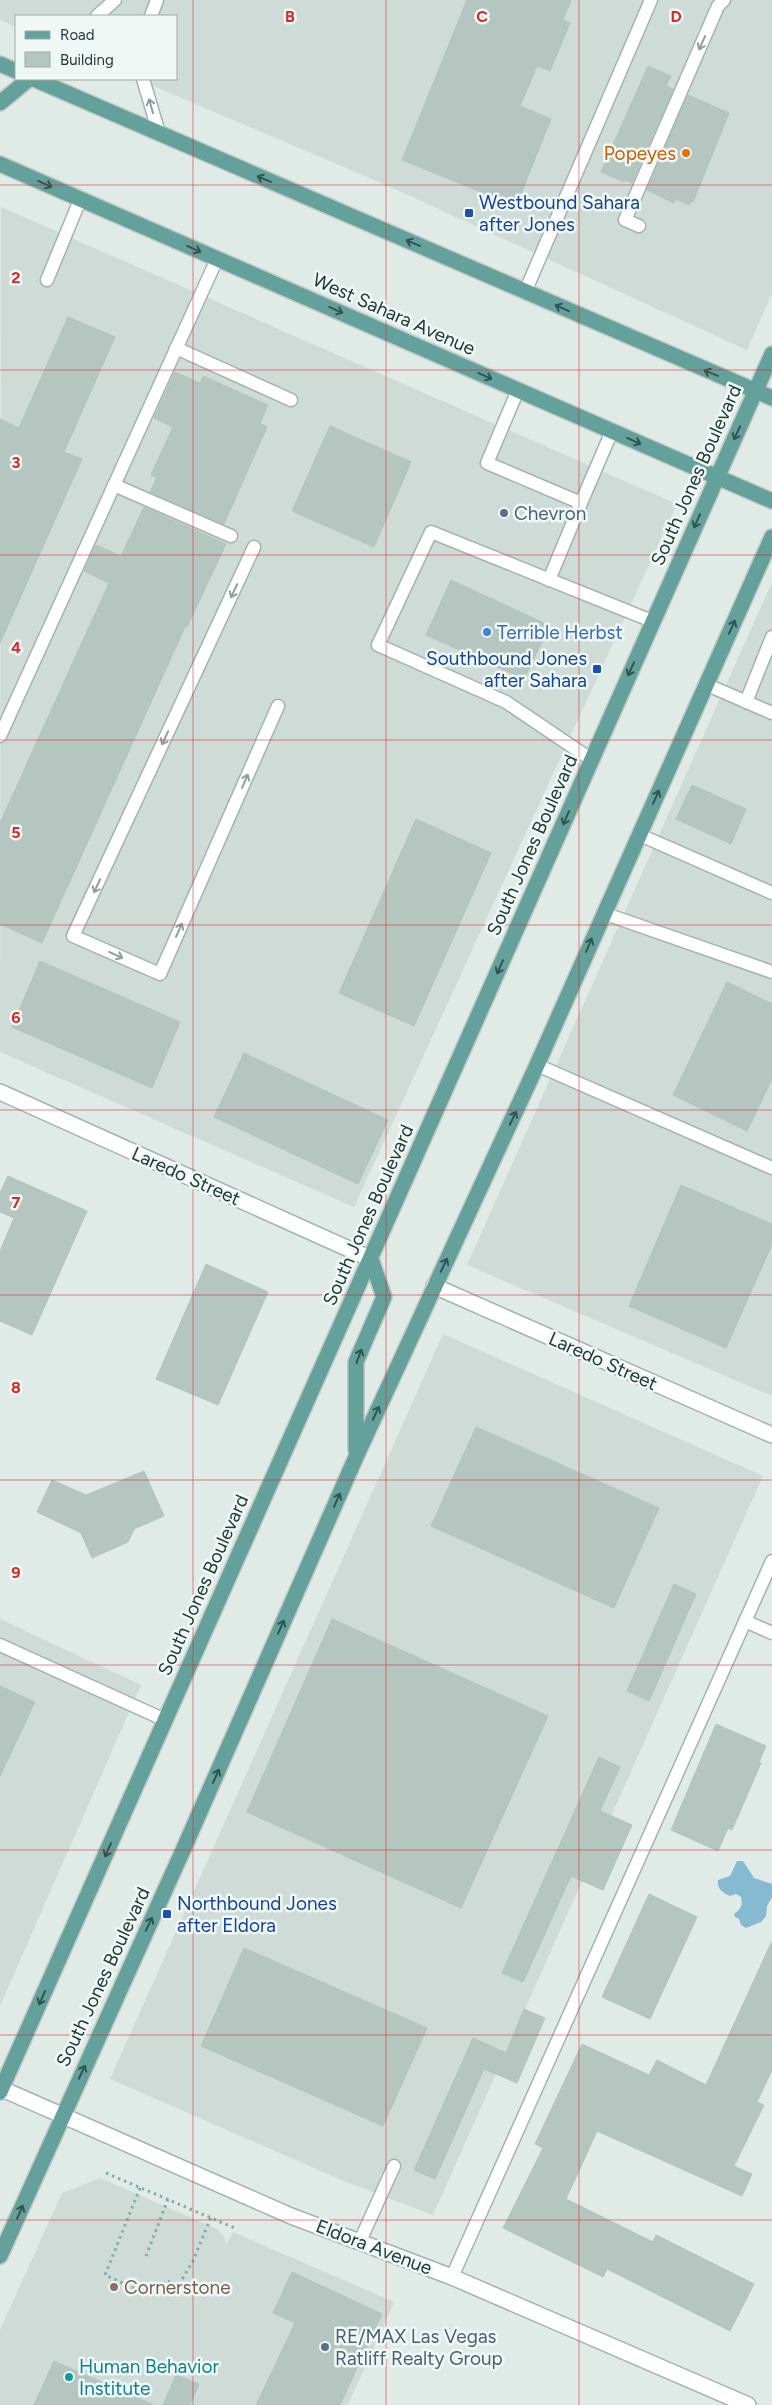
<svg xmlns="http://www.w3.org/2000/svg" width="772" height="2405" font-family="Figtree,sans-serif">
  <rect width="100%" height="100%" fill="#e0ebe8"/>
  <g fill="#cedbd7">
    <polygon points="0,0 772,0 772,293 747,350 386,185 137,79 176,79 176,16 16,16 16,27 0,20"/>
    <polygon points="1,207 677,504 354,1207 0,1052"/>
    <polygon points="772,582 772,1396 467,1265"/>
    <polygon points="443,1334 763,1476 433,2215 346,2182 110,2079"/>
    <polygon points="0,1619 141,1685 0,2006"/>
    <polygon points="100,2178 217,2229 224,2236 226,2245 233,2232 394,2302 348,2405 0,2405 0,2330 62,2193"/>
  </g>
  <path fill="#86bad1" d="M737,1861h6l11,17 18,6v13l-5,9 -1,10 -5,6 -15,6 -5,-3 -2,-6 -4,-2 -1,-3c7,-5 9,-9 7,-17l-5,-3 -6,2c-8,-4 -13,-7 -12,-16l12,-4z"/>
  <g fill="#b5c6c1" stroke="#b2c4c0">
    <polygon points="467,0 571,0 563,20 570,23 550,71 537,66 520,106 551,119 516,206 402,160"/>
    <polygon points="648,66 671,76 666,86 673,89 632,183 625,180 624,182 601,172"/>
    <polygon points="688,95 729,113 693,202 691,201 689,205 676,199 674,203 647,190"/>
    <polygon points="68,317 115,337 64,452 82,459 0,643 0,419 19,428"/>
    <polygon points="175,372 200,383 203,376 268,405 260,423 267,427 224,524 150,492 157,477 151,475 173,427 154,418"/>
    <polygon points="330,426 411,462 374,547 292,511"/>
    <polygon points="144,507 226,544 187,627 185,627 42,943 0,924 0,823 109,583 84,571 96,545 121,556"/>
    <polygon points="451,580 546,624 545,628 548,629 524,679 426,635"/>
    <polygon points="692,785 746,809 731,844 676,819"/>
    <polygon points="416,819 491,853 414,1026 339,993"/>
    <polygon points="40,961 180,1022 152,1088 12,1027"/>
    <polygon points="727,982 772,1004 772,1079 747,1131 673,1095"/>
    <polygon points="244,1053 388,1120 358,1184 214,1117"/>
    <polygon points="8,1176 87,1211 32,1335 0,1321 0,1251 14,1218 0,1212 0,1193"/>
    <polygon points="681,1185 772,1224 772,1244 726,1348 629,1306"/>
    <polygon points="206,1264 268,1292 218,1405 156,1379"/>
    <polygon points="476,1427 659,1508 614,1608 431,1526"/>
    <polygon points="144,1471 164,1516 134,1529 128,1542 92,1558 81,1533 37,1512 52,1480 86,1495"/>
    <polygon points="674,1584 696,1594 649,1701 627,1691"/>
    <polygon points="332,1619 548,1716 461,1908 247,1812"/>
    <polygon points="0,1686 35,1702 0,1776"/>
    <polygon points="716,1724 766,1746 759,1762 761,1763 732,1830 728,1828 718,1851 671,1830"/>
    <polygon points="599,1757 620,1767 600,1811 632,1825 603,1890 571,1876 523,1982 502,1973"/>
    <polygon points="649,1894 697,1917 650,2019 602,1997"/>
    <polygon points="772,1941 772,2070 757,2102 764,2105 734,2166 752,2174 742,2196 597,2131 566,2199 653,2242 656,2235 754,2284 730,2331 607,2269 603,2277 503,2228 543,2148 535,2144 582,2044 649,2075 657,2060 706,2085"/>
    <polygon points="244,1948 427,2028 383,2126 201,2046"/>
    <polygon points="524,2009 545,2018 517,2083 484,2069 435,2179 414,2170 473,2038 506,2053"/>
    <polygon points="292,2272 382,2314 340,2405 256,2405 295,2323 273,2313"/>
    <polygon points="54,2361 154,2405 34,2405"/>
    <polygon points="176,2375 199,2384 190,2405 163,2405"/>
  </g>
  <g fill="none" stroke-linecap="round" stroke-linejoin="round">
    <g stroke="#a3b3b0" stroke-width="15">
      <g id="lane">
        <polyline points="97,16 115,0"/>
        <polyline points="151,16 157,0"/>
        <polyline points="143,79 159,133"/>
        <polyline points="639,226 625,220 718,6 724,0"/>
        <polyline points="47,280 80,200"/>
        <polyline points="525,292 651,0"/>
        <polyline points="176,348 291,400"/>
        <polyline points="518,390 487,463 581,503 612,431"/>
        <polyline points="114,485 231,536"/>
        <polyline points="254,547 73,936 160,974 278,706"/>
        <polyline points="549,580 581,503"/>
        <polyline points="705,684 772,713"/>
        <polyline points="746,702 772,637"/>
        <polyline points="0,736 217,259"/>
        <polyline points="592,760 506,702 378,645 431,532 652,621"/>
        <polyline points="640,835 772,893"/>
        <polyline points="603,913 772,972"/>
        <polyline points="537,1065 772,1168"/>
        <polyline points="745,1621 772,1633"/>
        <polyline points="0,1645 165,1720"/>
        <polyline points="360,2241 394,2166"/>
        <polyline points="452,2277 772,1561"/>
      </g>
    </g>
    <g stroke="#a3b3b0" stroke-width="18">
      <g id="street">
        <polyline points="0,1092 371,1259"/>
        <polyline points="434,1286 772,1435"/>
        <polyline points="0,2088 291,2216 452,2277 748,2405"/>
      </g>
    </g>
    <g stroke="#c1c8c7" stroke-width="18">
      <g id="primary">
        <polyline points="0,64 16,71"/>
        <polyline points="34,79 772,398"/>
        <polyline points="0,103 29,79"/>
        <polyline points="0,164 772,501"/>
        <polyline points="356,1450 356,1362 384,1297 371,1259"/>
        <polyline points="0,2092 772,354"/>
        <polyline points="0,2256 184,1848 356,1457 537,1065 772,537"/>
      </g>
    </g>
    <g stroke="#80afa8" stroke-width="3" stroke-dasharray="2.5 4" stroke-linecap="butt">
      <polyline points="106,2173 237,2229"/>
      <polyline points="140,2188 105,2275 141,2291"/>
      <polyline points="146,2256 168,2199"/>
      <polyline points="168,2281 178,2286 193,2261 211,2217"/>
    </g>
    <use href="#lane" stroke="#fff" stroke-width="12"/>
    <use href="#street" stroke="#fff" stroke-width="15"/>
    <use href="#primary" stroke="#64a19b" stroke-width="15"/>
  </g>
  <defs><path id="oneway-shaft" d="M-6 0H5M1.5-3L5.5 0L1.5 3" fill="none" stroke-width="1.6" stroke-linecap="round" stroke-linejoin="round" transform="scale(1.25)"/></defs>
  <g stroke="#909d9c">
    <use href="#oneway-shaft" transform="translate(702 43) rotate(114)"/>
    <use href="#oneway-shaft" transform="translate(151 106) rotate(-106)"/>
    <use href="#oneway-shaft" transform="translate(234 591) rotate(115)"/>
    <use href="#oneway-shaft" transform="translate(165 738) rotate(115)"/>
    <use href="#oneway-shaft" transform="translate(245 781) rotate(-66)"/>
    <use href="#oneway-shaft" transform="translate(97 886) rotate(115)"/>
    <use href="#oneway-shaft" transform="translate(179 930) rotate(-66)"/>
    <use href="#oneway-shaft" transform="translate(116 955) rotate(24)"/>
  </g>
  <g stroke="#315451">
    <use href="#oneway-shaft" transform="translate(264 179) rotate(-157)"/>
    <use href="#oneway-shaft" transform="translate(45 184) rotate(24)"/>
    <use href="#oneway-shaft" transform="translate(413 243) rotate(-157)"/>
    <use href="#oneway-shaft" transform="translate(194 249) rotate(24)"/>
    <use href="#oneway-shaft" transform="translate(562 308) rotate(-156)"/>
    <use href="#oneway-shaft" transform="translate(336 310) rotate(24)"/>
    <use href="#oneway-shaft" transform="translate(711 373) rotate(-158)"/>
    <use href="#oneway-shaft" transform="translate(485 376) rotate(24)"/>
    <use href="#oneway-shaft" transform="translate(737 433) rotate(115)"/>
    <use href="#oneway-shaft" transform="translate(634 441) rotate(24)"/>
    <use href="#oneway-shaft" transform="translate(697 521) rotate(114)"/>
    <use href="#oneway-shaft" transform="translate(732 627) rotate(-66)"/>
    <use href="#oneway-shaft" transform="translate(631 669) rotate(114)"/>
    <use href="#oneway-shaft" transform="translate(656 797) rotate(-66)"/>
    <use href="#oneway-shaft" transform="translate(566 818) rotate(114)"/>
    <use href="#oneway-shaft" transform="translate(589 945) rotate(-67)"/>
    <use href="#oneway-shaft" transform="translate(500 967) rotate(114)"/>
    <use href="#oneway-shaft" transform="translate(513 1118) rotate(-65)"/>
    <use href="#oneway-shaft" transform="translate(444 1265) rotate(-65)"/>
    <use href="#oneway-shaft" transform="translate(359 1356) rotate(-70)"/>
    <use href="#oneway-shaft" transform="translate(376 1413) rotate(-65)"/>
    <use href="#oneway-shaft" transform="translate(337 1500) rotate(-66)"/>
    <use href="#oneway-shaft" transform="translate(281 1627) rotate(-66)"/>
    <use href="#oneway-shaft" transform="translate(216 1776) rotate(-66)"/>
    <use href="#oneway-shaft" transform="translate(108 1850) rotate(114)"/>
    <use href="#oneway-shaft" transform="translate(149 1924) rotate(-65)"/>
    <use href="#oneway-shaft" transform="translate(42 1998) rotate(114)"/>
    <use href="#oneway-shaft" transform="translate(82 2072) rotate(-65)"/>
    <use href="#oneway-shaft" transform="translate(20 2212) rotate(-66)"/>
  </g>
  <path fill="none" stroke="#d62828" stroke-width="1" stroke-opacity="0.55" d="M193,0v2405M386,0v2405M579,0v2405M0,185h772M0,370h772M0,555h772M0,740h772M0,925h772M0,1110h772M0,1295h772M0,1480h772M0,1665h772M0,1850h772M0,2035h772M0,2220h772"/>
  <circle fill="#e8710a" stroke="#f0f8f5" stroke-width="2" cx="686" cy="153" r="5"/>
  <g fill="#1a4fb4" stroke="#f0f8f5" stroke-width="2">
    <rect x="464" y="208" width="10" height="10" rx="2.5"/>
    <rect x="592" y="664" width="10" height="10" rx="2.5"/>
    <rect x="162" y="1909" width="10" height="10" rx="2.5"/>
  </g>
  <g fill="#5c6f8a" stroke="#f0f8f5" stroke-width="2">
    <circle cx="504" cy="513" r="5"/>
    <circle cx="325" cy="2347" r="5"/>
  </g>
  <circle fill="#3f7fe0" stroke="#f0f8f5" stroke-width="2" cx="487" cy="632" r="5"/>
  <circle fill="#8d6e63" stroke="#f0f8f5" stroke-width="2" cx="114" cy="2287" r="5"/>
  <circle fill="#0f9aa8" stroke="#f0f8f5" stroke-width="2" cx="69" cy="2377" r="5"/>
  <g text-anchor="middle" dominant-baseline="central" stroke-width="5" stroke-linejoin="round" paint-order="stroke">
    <g font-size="19" fill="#c56008" stroke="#f0f8f5" text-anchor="end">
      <text x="676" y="153">Popeyes</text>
    </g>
    <g font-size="19" fill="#164399" stroke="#f0f8f5" text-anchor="start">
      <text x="479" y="202">Westbound Sahara<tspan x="479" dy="22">after Jones</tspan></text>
      <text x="587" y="658" text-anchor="end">Southbound Jones<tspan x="587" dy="22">after Sahara</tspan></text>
      <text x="177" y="1903">Northbound Jones<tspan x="177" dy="22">after Eldora</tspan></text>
    </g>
    <g font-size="19" fill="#203b38" stroke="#f0f8f5">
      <text transform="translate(394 314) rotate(24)">West Sahara Avenue</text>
      <text transform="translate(696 475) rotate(-66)">South Jones Boulevard</text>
      <text transform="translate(532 845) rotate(-66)">South Jones Boulevard</text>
      <text transform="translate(186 1176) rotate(24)">Laredo Street</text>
      <text transform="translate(368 1215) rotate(-66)">South Jones Boulevard</text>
      <text transform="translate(603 1361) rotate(24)">Laredo Street</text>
      <text transform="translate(203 1585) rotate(-66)">South Jones Boulevard</text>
      <text transform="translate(103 1977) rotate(-65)">South Jones Boulevard</text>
      <text transform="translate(374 2247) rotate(21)">Eldora Avenue</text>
    </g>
    <g font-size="19" fill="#4e5e75" stroke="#f0f8f5" text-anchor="start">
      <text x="514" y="513">Chevron</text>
      <text x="335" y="2336">RE/MAX Las Vegas<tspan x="335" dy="22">Ratliff Realty Group</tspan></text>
    </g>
    <g font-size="19" fill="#366cbe" stroke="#f0f8f5" text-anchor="start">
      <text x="497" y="632">Terrible Herbst</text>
    </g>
    <g font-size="19" fill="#785e54" stroke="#f0f8f5" text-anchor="start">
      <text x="124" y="2287">Cornerstone</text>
    </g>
    <g font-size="19" fill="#0d838f" stroke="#f0f8f5" text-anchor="start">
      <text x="79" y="2366">Human Behavior<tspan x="79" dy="22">Institute</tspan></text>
    </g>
  </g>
  <g font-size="16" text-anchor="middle" font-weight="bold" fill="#d62828" stroke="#f0f8f5" stroke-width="5" stroke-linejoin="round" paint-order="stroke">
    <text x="290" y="22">B</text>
    <text x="482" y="22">C</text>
    <text x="676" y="22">D</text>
    <text x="16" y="283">2</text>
    <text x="16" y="468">3</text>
    <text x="16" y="653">4</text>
    <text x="16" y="838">5</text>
    <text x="16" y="1023">6</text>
    <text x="16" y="1208">7</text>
    <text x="16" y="1393">8</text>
    <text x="16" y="1578">9</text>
  </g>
  <rect x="15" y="15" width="162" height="65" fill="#f0f8f5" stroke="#9daca9"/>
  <rect x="25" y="31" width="25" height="8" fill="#64a19b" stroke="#9daca9"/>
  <text x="60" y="40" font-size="15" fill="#203b38">Road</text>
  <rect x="25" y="52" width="25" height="15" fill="#b5c6c1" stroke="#9daca9"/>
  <text x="60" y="65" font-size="15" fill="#203b38">Building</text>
</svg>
